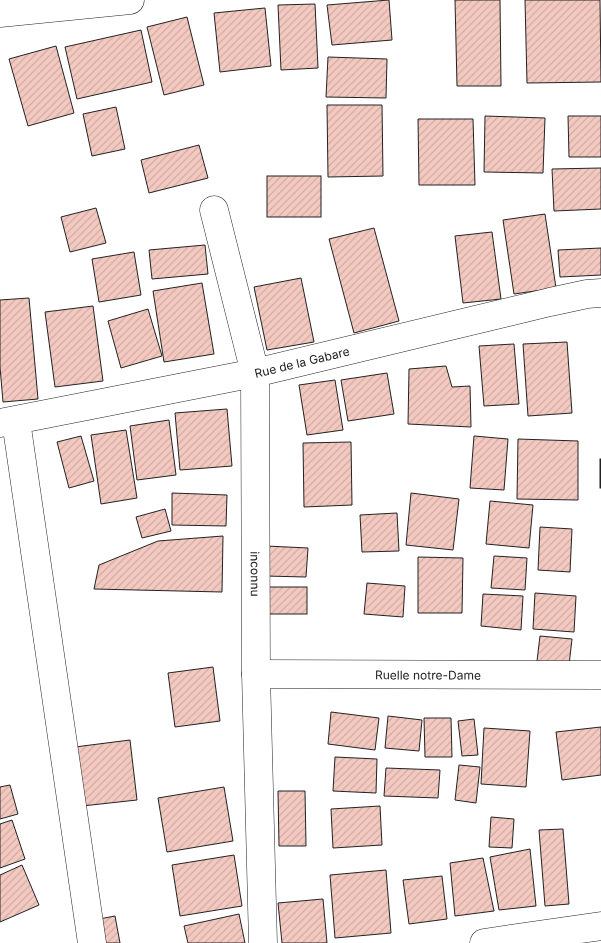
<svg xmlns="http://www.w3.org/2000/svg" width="601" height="943" font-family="Inter,sans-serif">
  <defs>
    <pattern id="building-hatch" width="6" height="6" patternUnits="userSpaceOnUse" patternTransform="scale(1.25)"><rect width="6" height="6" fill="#f3c9c0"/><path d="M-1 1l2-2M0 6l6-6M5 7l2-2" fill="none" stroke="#d0aca5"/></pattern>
  </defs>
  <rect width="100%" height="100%" fill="#fff"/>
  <g fill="url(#building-hatch)" stroke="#222">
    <polygon points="389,0 392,40 332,45 327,5"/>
    <polygon points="455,0 500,0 501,86 457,86"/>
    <polygon points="525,0 600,0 601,82 527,83"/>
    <polygon points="315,4 318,68 281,70 278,5"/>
    <polygon points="265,8 271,66 220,72 214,13"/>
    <polygon points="187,17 204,85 164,95 147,27"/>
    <polygon points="141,30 152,82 77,99 65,47"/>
    <polygon points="56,46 74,113 28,126 9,59"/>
    <polygon points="328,57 387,59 386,98 326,97"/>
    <polygon points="327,105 382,105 383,176 328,177"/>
    <polygon points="116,107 125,149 92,156 83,114"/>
    <polygon points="485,116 545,118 543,173 484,172"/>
    <polygon points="568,116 601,116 601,157 569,157"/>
    <polygon points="418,119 473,119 475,185 419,185"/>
    <polygon points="199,145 208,178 149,193 141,160"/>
    <polygon points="601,168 601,209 554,211 552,169"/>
    <rect x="267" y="176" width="54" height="41"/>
    <polygon points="96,208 106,243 70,252 61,217"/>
    <polygon points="545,214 556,288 514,294 503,220"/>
    <polygon points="374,228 399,321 354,333 329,239"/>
    <polygon points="492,232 501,299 463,303 455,236"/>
    <polygon points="205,245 208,274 152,279 149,250"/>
    <polygon points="601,248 601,275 560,277 558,250"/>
    <polygon points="134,252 141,295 99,302 92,259"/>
    <polygon points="301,278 314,342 267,350 254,287"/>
    <polygon points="202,283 214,354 164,362 153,291"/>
    <polygon points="29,298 38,399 3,402 0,367 0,300"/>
    <polygon points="93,306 103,381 55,387 45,312"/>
    <polygon points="148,309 162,356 121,368 108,321"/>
    <polygon points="567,342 572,413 528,416 523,344"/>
    <polygon points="514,344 519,404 484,406 479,346"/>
    <polygon points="446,366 452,387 470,386 471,427 408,424 409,369"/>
    <polygon points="387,373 394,414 348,421 341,380"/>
    <polygon points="335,380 343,430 307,435 299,385"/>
    <polygon points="227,409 232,466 180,470 175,413"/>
    <polygon points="169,420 176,475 137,480 130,426"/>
    <polygon points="126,430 137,498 101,504 91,435"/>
    <polygon points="81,436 94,481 69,488 57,442"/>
    <polygon points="474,436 508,439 504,490 470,488"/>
    <polygon points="518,439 578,441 578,500 517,499"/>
    <polygon points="351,442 352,505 304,507 303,443"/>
    <rect x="600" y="459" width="1" height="29"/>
    <polygon points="172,493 227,495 226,526 172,525"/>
    <polygon points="411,493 459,499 453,550 406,545"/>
    <polygon points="490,501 533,505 529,548 486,544"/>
    <polygon points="165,509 171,531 142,538 136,517"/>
    <polygon points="397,513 399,551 362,552 360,515"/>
    <polygon points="540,527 572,529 570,572 538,570"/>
    <polygon points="223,536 222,592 94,589 99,565 158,541"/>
    <polygon points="266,546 308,548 306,577 265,576"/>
    <polygon points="494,556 527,558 525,590 491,588"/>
    <polygon points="418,557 463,558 462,613 418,613"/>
    <polygon points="367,583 405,586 403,617 364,614"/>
    <rect x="267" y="587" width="40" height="27"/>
    <polygon points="535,593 576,596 574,632 533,629"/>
    <polygon points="483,594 523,596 521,630 481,626"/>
    <polygon points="540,636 572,639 569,665 537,661"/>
    <polygon points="213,667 220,721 175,727 168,673"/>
    <polygon points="331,712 379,718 375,750 328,744"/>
    <polygon points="388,716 422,720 419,751 385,748"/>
    <polygon points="424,718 451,718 452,757 425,757"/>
    <polygon points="474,719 478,755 462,756 458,721"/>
    <polygon points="601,727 601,775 562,780 556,732"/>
    <polygon points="484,728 530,731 526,787 481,784"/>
    <polygon points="130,740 137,800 82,806 75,747"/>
    <polygon points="335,757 377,759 376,793 333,791"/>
    <polygon points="459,765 480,767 476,803 455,800"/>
    <polygon points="386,768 440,770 438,798 384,796"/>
    <polygon points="10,785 18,814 0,819 0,787"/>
    <polygon points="224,787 233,841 167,852 158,798"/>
    <polygon points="278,791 305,791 306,846 279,846"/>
    <polygon points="380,806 382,845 333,848 331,809"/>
    <polygon points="491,817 514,819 512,848 489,847"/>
    <polygon points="12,820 25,859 0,868 0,824"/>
    <polygon points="563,829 569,904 545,906 539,830"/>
    <polygon points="530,849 536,906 499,910 490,857"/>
    <polygon points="234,855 242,906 180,916 172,865"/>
    <polygon points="483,858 494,911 455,916 450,863"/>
    <polygon points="22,865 39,905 0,922 0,875"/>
    <polygon points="386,870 391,933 335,938 330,875"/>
    <polygon points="442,876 447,919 409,924 403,880"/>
    <polygon points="323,899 327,943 282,943 278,903"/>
    <polygon points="239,914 245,943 188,943 184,926"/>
    <polygon points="115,916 120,943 98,943 94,920"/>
  </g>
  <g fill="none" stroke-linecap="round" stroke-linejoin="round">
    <g stroke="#222" stroke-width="29">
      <g id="street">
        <polyline points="0,13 130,0"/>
        <path id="s1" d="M214,210l41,163 1,301 7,269"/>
        <polyline points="16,421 92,943"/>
        <path id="s2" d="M0,423l255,-50 295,-71 37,-8 14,-1"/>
        <path id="s3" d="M256,674l345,1"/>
        <polyline points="484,943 601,926"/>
      </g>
    </g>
    <use href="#street" stroke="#fff" stroke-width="28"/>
  </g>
  <g text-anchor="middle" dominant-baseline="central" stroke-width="4" stroke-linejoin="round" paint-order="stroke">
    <g font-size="12" fill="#222" stroke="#fff">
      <text stroke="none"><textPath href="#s2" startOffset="308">Rue de la Gabare</textPath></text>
      <text stroke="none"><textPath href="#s1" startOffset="369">inconnu</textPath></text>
      <text stroke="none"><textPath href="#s3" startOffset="172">Ruelle notre-Dame</textPath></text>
    </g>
  </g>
</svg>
